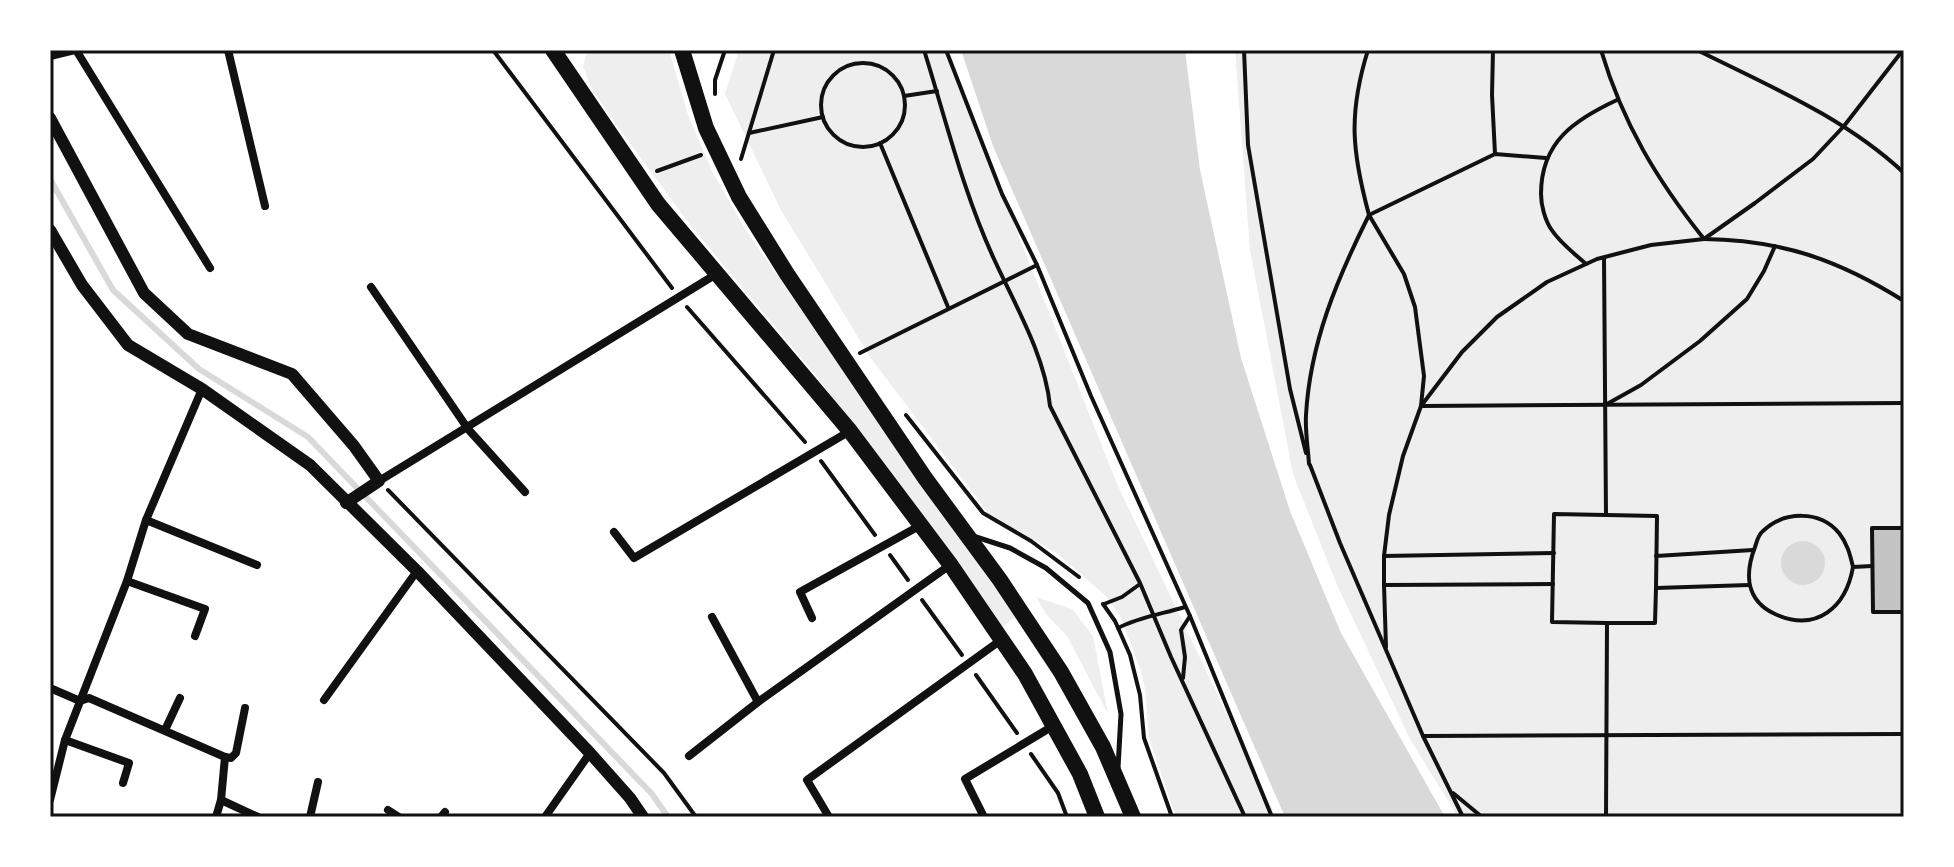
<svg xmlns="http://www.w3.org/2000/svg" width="1954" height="867" font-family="'Fira Sans Condensed',sans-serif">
  <rect width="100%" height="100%" fill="#fff"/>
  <g fill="#eee">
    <polygon points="588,50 669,50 688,115 712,171 745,229 1015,617 1002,627 817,377 691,226 615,123 591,87 583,66"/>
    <polygon points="739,50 945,50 1117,484 1276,817 1176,817 1149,738 1145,689 1140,668 1120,616 1106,596 1058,554 989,514 870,357 781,210 725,94"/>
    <polygon points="1235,50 1904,50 1904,817 1458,817 1411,741 1337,585 1293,474 1250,250"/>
    <polygon points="1036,597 1072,609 1093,636 1108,714 1067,636 1046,614"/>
  </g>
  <g fill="#d9d9d9">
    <polygon points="961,50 1185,50 1200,170 1241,358 1290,511 1341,633 1445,817 1285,817 993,146"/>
    <circle cx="1803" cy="563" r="22"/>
  </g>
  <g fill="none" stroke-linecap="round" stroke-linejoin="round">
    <polyline stroke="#d9d9d9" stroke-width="6" points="50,179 113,290 199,369 308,437 652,794 668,817"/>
  </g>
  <polygon fill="#c4c4c4" points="1872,528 1904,528 1904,611 1873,612"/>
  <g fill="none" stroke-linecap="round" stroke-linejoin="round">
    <g stroke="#111" stroke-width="4">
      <polyline points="493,50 672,288"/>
      <path d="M924,50c22,70 39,142 70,209 21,46 51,96 56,147l90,177 31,74 74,160"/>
      <polyline points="946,50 1002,194 1037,265 1091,396 1190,616 1181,630 1185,657 1183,678"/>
      <polyline points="1244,50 1248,145 1290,389 1306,453"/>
      <path d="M1368,50c-20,64 -16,102 1,165l126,-61 51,4"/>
      <polyline points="1493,50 1492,95 1495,154"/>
      <path d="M1601,50c22,74 56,130 103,189 78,1 135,21 200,62"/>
      <path d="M1697,50c72,36 147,67 207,123"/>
      <polyline points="1903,50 1844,126 1813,159 1755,203 1704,239 1651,245 1597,259 1547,282 1497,317 1462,352 1421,406 1904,403"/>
      <circle cx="863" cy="105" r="42"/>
      <polyline points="715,94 715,80 725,50"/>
      <polyline points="904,96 937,91"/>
      <polyline points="749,133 823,117"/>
      <polyline points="880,143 948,307"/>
      <polyline points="741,159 774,50"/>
      <polyline points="657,171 701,155"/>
      <polyline points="1604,258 1606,515 1554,514 1552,622 1607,623 1606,817"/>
      <path d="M1586,264c-12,-11 -26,-21 -35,-35 -6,-9 -10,-24 -10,-35 0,-52 33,-74 76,-94"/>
      <polyline points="687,307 805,442"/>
      <polyline points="860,353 1037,265"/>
      <polyline points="1607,404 1641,385 1700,341 1747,299 1764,271 1775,246"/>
      <polyline points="906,415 983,513 1031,541 1079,577"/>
      <polyline points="821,461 875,535"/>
      <path d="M1309,464c-1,-16 -4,-33 -3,-49 4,-72 31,-136 63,-200l35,59 11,33 9,69 -3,30 -18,50 -14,59 -5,41 170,-3"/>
      <polyline points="1310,465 1340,543 1423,736"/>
      <polyline points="388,490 664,773 696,817"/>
      <polyline points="1606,515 1657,516 1656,588 1749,585"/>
      <polyline points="1904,528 1872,528 1873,612 1904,612"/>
      <polyline points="890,555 908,580"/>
      <polyline points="1384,556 1384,585 1553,584"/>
      <polyline points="1656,556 1753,550"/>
      <path d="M1853,567c-3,-13 -6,-24 -14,-34 -19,-23 -55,-22 -76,-2 -5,4 -6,10 -8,16 -10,26 -10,53 20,67 42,19 71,-7 78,-47l19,-1"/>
      <polyline points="1384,585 1386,647"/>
      <polyline points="922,600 962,655"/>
      <polyline points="1103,604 1115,621 1130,655 1140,695 1144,738 1172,817"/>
      <polyline points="1104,604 1122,597 1140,584"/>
      <polyline points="1190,616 1272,817"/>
      <polyline points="1607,623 1655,623 1656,588"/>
      <path d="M1118,628c21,-11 44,-14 67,-21"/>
      <polyline points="976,675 1017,733"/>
      <polyline points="1031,754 1058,793 1067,817"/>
      <polyline points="1453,793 1482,817"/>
      <polyline points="1463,817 1423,736 1904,734"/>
    </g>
    <polyline stroke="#111" stroke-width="5" points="973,536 1010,548 1046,568 1088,603 1110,652 1121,714 1118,768"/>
    <g stroke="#111" stroke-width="8">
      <polyline points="76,50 210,268"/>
      <polyline points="228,50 265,206"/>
      <polyline points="50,56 75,50"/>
      <polyline points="371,287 468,429 525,492"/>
      <polyline points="379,481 718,273"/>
      <polyline points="146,520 257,565"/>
      <polyline points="614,532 634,558 850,431"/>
      <polyline points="127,581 205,609 195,636"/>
      <polyline points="712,617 758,702"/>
      <polyline points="812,618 800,592 921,525"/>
      <polyline points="50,688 80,701 89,698 225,757"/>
      <polyline points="324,700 417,571"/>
      <polyline points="165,730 180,698"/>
      <polyline points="65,740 129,763 123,783"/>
      <polyline points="689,756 758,702 950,565"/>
      <polyline points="225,757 231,758 236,753 245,708"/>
      <polyline points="50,800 65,740 127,581 146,520 202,389"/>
      <polyline points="221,800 258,817"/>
      <polyline points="388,810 399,817"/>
      <polyline points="216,817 221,800 225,757"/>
      <polyline points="310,817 318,782"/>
      <polyline points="441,817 445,812"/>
      <polyline points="545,817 590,753"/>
      <polyline points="829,817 807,780 1001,640"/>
      <polyline points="984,817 965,779 1053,726"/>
    </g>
    <g stroke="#111" stroke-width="12">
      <polyline points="50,118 144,293 188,334 292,374 354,446 379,481 346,503"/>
      <polyline points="50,230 82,285 128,345 202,389 310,465 417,571 590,753 630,798 643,817"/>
    </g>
    <g stroke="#111" stroke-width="16">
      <polyline points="553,50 658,204 850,431 950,564 1025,674 1080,774 1097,817"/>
      <polyline points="682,50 706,128 739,197 787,274 925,478 1000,580 1061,672 1103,747 1133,817"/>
    </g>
  </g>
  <rect width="1954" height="867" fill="none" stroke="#ffffff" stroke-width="104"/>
  <rect x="52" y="52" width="1850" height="763" fill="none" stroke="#111" stroke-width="3"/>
</svg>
